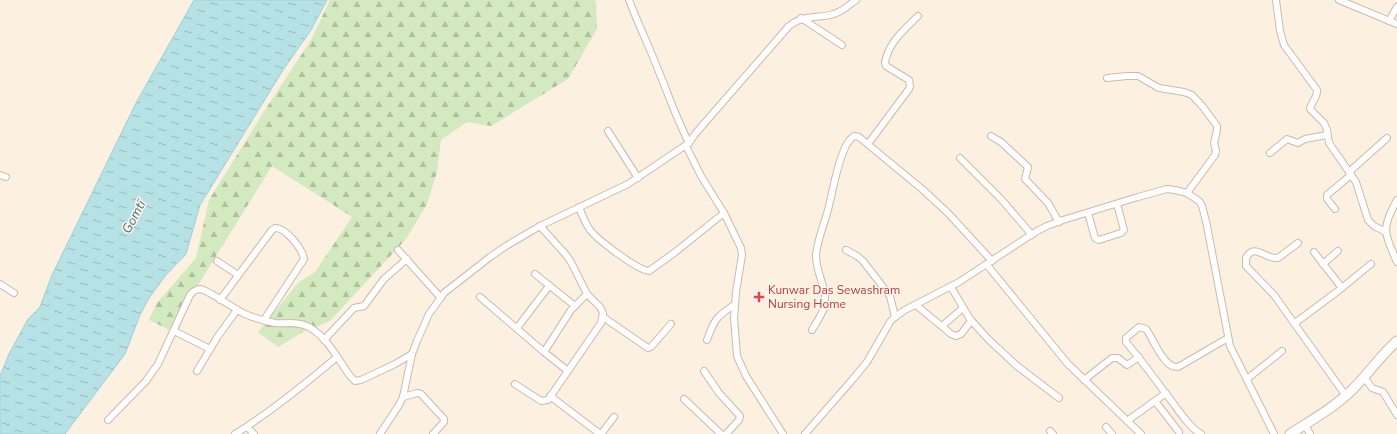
<svg xmlns="http://www.w3.org/2000/svg" width="1397" height="434" font-family="'Nunito Sans',sans-serif">
  <defs>
    <pattern id="forest-firs" width="22" height="20" patternUnits="userSpaceOnUse"><rect width="22" height="20" fill="#d3e9c0"/><path d="M5 1l3.5 6h-7zM16 11l3.5 6h-7z" fill="#b0c09e"/></pattern>
    <pattern id="water-ripples" width="26" height="14" patternUnits="userSpaceOnUse"><rect width="26" height="14" fill="#b6e1e5"/><path d="M2 4q2-2 4 0t4 0M15 11q2-2 4 0t4 0" fill="none" stroke="#98b9bc"/></pattern>
  </defs>
  <rect width="100%" height="100%" fill="#fcf0e1"/>
  <polygon fill="url(#forest-firs)" points="330,0 593,0 596,2 597,29 568,79 491,126 467,122 441,140 437,172 427,204 406,239 330,321 303,332 278,347 258,332 298,283 315,272 352,217 272,166 170,330 149,320 157,303 196,258 209,200 265,110 311,40"/>
  <polygon fill="url(#water-ripples)" stroke="#9cd1d7" points="194,0 327,0 311,30 283,70 200,205 186,254 166,275 149,298 140,315 125,354 65,434 0,434 0,376 9,354 28,319 40,307 52,275 136,103"/>
  <g fill="none" stroke-linecap="round" stroke-linejoin="round">
    <g stroke="#cfb9ab" stroke-width="8">
      <g id="street">
        <path d="M629,0c9,24 21,48 30,72 10,24 18,48 30,71"/>
        <path d="M1276,0l4,31 4,14 33,45c1,7 -6,12 -7,19l14,14 3,7 2,13 27,39 12,38 6,6 12,6"/>
        <polyline points="1339,0 1397,24"/>
        <polyline points="801,18 842,45"/>
        <polyline points="1389,21 1397,7"/>
        <polyline points="1107,78 1127,76 1138,76 1159,88 1184,92 1192,95 1203,107 1217,126 1217,130 1214,143 1216,151 1215,155 1187,193"/>
        <polyline points="608,131 638,178"/>
        <polyline points="991,136 1001,142 1028,167 1025,179 1048,203 1059,222"/>
        <path d="M868,144l41,-55 1,-3 -1,-6 -23,-14 -1,-4c4,-20 19,-32 33,-46"/>
        <polyline points="686,146 701,176 724,213 741,248 742,255 736,292 734,318 737,356 746,376 783,434"/>
        <polyline points="1270,153 1287,139 1298,143 1305,139 1327,135"/>
        <polyline points="960,158 1001,199 1032,235"/>
        <polyline points="1349,172 1387,138"/>
        <polyline points="0,175 6,177"/>
        <path d="M1397,200c-16,29 -13,32 0,62"/>
        <path d="M579,207c3,8 6,16 11,23 8,10 47,40 59,41l25,-18 50,-40"/>
        <polyline points="1335,209 1327,199 1327,195 1351,175"/>
        <polyline points="1088,213 1095,238 1099,240 1121,233 1124,230 1117,204"/>
        <path d="M1298,243l-20,15c-13,2 -23,-16 -32,0v8l28,29 72,101"/>
        <polyline points="398,250 441,298"/>
        <polyline points="846,250 857,256 863,261 890,296 895,317"/>
        <polyline points="1314,252 1342,288"/>
        <polyline points="217,261 238,275"/>
        <polyline points="1323,264 1338,251"/>
        <polyline points="987,265 1068,364 1141,434"/>
        <polyline points="535,274 575,306"/>
        <polyline points="0,284 14,293"/>
        <polyline points="951,287 970,319 988,339 1017,366 1059,398"/>
        <polyline points="480,297 544,352 568,371"/>
        <path d="M220,300l52,-70 3,-2c10,-1 27,20 29,31l-40,61"/>
        <polyline points="916,305 951,334 956,336 961,334 971,321"/>
        <polyline points="603,317 648,348 651,347 671,324"/>
        <polyline points="1295,323 1338,291 1371,264"/>
        <polyline points="942,326 963,308"/>
        <polyline points="517,328 549,286"/>
        <path d="M812,330c4,-7 9,-14 12,-22 5,-18 -9,-35 -8,-54 2,-15 8,-30 12,-44 5,-20 8,-41 16,-60 2,-5 6,-11 10,-14l5,1 63,52 26,24 44,48"/>
        <polyline points="174,331 210,349"/>
        <polyline points="324,340 354,308 364,306 384,279 407,259"/>
        <path d="M707,340c7,-20 9,-23 27,-35"/>
        <polyline points="544,352 571,310 587,294"/>
        <polyline points="197,371 218,336 237,310"/>
        <polyline points="704,371 719,393 740,416 739,420 726,434"/>
        <polyline points="1364,377 1372,388 1383,392 1397,415"/>
        <polyline points="1247,379 1282,351"/>
        <polyline points="1084,380 1112,358 1118,358 1127,365 1139,357"/>
        <polyline points="515,384 541,401 548,400 601,323 603,313 600,307 587,294 572,264 567,256 540,226"/>
        <polyline points="550,396 600,434"/>
        <polyline points="403,397 417,393 421,394 444,419 444,422 433,434"/>
        <polyline points="684,399 721,434"/>
        <polyline points="1155,401 1179,432"/>
        <path d="M108,420l38,-39 12,-17 32,-69c3,-3 5,-6 10,-6 10,2 33,19 43,24 10,5 22,8 32,10 12,1 23,-2 34,4 18,10 29,32 41,49l5,5 6,-1 34,-16 17,-10"/>
        <polyline points="1127,421 1166,393"/>
        <polyline points="1305,425 1310,434"/>
        <polyline points="247,427 254,434"/>
        <polyline points="1106,427 1112,434"/>
        <polyline points="1050,431 1053,434"/>
        <path d="M235,434c36,-22 69,-49 102,-77"/>
        <path d="M380,434l19,-29 4,-8 9,-43 5,-13 12,-27 15,-21 46,-36 16,-11 34,-20 88,-42 61,-41 6,-9 94,-108c15,-12 28,-7 45,-12 9,-3 15,-9 22,-14"/>
        <polyline points="601,434 614,417"/>
        <polyline points="805,434 853,379 867,362 890,322 895,317 905,310 959,282 1037,231 1047,226 1063,220 1138,197 1167,189 1175,190 1187,193 1199,201 1202,206 1206,221 1230,346 1274,434"/>
        <path d="M1201,434c-13,-7 -25,-28 -35,-40 -13,-18 -26,-35 -40,-52v-4l13,-11 7,2c7,9 18,40 32,38l50,-29"/>
      </g>
    </g>
    <g stroke="#d2b9a8" stroke-width="11">
      <path id="secondary" d="M1290,434c22,-14 45,-27 63,-45 16,-16 28,-34 44,-48"/>
    </g>
    <use href="#street" stroke="#fff" stroke-width="6"/>
    <use href="#secondary" stroke="#fff" stroke-width="9"/>
  </g>
  <path fill="#e0444e" stroke="#fff4e7" stroke-width="1.5" d="M757 291h4v4h4v4h-4v4h-4v-4h-4v-4h4z"/>
  <g text-anchor="middle" dominant-baseline="central" stroke-width="3" stroke-linejoin="round" paint-order="stroke">
    <g font-size="12" fill="#be3a42" stroke="#fff4e7" text-anchor="start">
      <text x="768" y="290">Kunwar Das Sewashram<tspan x="768" dy="14">Nursing Home</tspan></text>
    </g>
    <g font-size="13" font-style="italic" fill="#3f7880" stroke="#fff4e7">
      <text transform="translate(134 217) rotate(-62)">Gomtī</text>
    </g>
  </g>
</svg>
